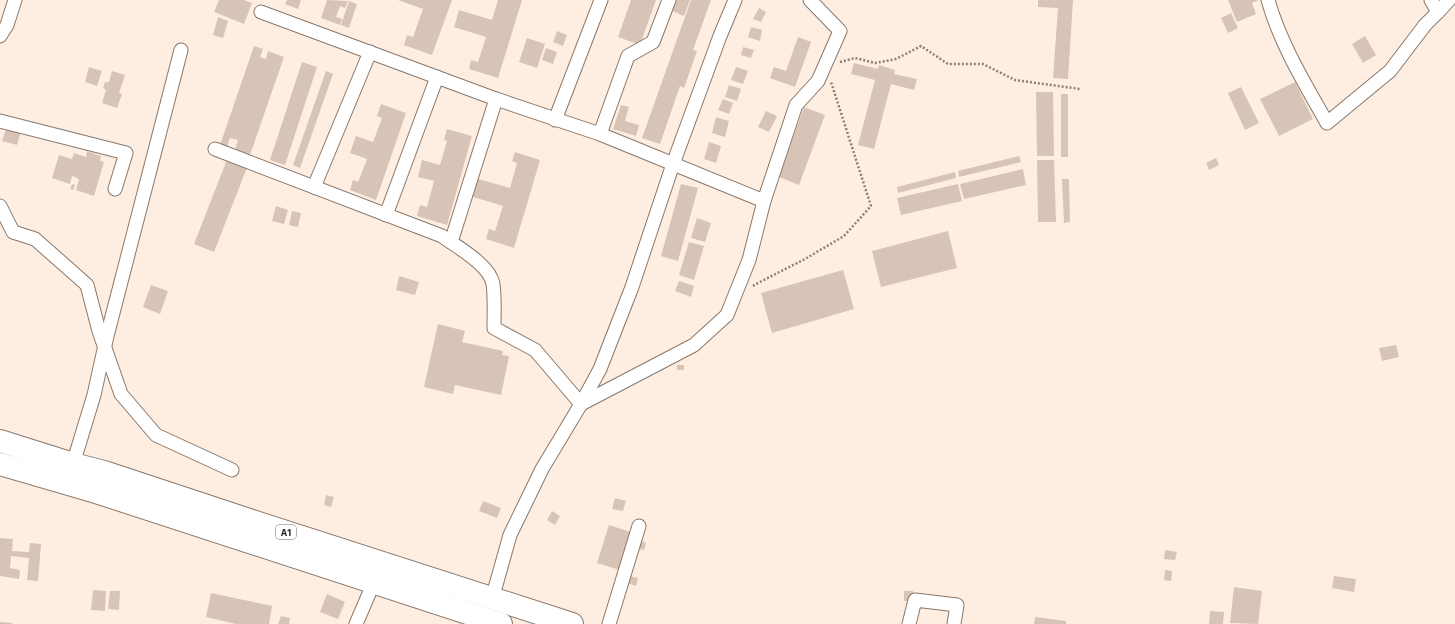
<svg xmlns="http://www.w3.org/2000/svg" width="1455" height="624" font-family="Commissioner,sans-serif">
  <rect width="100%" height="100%" fill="#feeee2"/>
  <g fill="#d7c4b6">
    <polygon points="219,0 244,0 252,3 244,24 214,12"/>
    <polygon points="287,0 301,0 298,9 285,4"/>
    <polygon points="327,0 348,1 345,8 340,6 336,17 342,19 340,25 321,18"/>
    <polygon points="398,0 452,0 432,55 404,45 407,35 413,37 423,9"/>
    <polygon points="498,0 522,0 498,78 469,69 471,60 478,62 486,37 454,27 459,10 492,20"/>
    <polygon points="631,0 656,0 640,45 618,37"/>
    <polygon points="676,0 690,0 684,16 672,11"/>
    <polygon points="691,0 711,0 693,50 697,51 684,88 680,86 660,144 642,138"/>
    <polygon points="1038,0 1073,0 1068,79 1053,78 1058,8 1038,7"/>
    <polygon points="1228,0 1259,0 1252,3 1256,14 1237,22"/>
    <polygon points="349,1 357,4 349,28 341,25"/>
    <polygon points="759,8 766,12 761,22 753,19"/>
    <polygon points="1231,13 1238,28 1228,33 1221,18"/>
    <polygon points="218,17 228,21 223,38 213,35"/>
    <polygon points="751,27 762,30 760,41 748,37"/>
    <polygon points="557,31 567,35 563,46 553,42"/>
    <polygon points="1365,36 1376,55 1363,63 1352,44"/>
    <polygon points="798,37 811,42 795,87 770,78 774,67 786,71"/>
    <polygon points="527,38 545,44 537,68 519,62"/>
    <polygon points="254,46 263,49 260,57 266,59 268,51 284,57 250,155 235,150 238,140 230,138 227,147 220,145"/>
    <polygon points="743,47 754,50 751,58 741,55"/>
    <polygon points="546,48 557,52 553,64 542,60"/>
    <polygon points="302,62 317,67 285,165 270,160"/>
    <polygon points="854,63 878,69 879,65 895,70 894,74 917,79 914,90 891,84 874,149 858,145 875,80 851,74"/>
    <polygon points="89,67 102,71 97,86 85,82"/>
    <polygon points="736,67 748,71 743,84 731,80"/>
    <polygon points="112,71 125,75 119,93 122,94 117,108 102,103 106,90 103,88 105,82 109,82"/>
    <polygon points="326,71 333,74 300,168 293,165"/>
    <polygon points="1295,82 1313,119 1279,136 1260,99"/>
    <polygon points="729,85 741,89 737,101 725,97"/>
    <polygon points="1241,87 1259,123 1245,130 1228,93"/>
    <polygon points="1036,92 1053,92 1054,156 1037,156"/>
    <rect x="1061" y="94" width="7" height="63"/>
    <polygon points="723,99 733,103 729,114 718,110"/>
    <polygon points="381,104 406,113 376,200 350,190 353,180 358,182 367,159 350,153 356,136 373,142 382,118 377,116"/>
    <polygon points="621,105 629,107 625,121 639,125 636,136 613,129"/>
    <polygon points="804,107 825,115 799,185 779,177"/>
    <polygon points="766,111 777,116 769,132 758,127"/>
    <polygon points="716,117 729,121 725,137 712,133"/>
    <polygon points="7,126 21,131 17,145 2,141"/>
    <polygon points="447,129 472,136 447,225 417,216 420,205 427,207 434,181 418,177 422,160 440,165 447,141 444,140"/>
    <polygon points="709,142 721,146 716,163 704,159"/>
    <polygon points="87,151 101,156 100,161 104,162 94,196 76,190 79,179 72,176 70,184 52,178 59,155 72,159 74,153 86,157"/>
    <polygon points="515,152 540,160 514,248 486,239 489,229 495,231 503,206 470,196 475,178 510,188 517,163 512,161"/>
    <polygon points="1019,156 1021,162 959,177 958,171"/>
    <polygon points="228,157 248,165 214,252 194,244"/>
    <polygon points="1216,158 1219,165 1209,170 1206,163"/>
    <polygon points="1037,160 1054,160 1056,222 1038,222"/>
    <polygon points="1023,169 1026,185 964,199 960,184"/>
    <polygon points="955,172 956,178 898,193 897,187"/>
    <polygon points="1062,179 1069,179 1070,222 1064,223"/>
    <polygon points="72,184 75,185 73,190 70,189"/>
    <polygon points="681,184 698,188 678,261 661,256"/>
    <polygon points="958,184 962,201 901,215 897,198"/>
    <polygon points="276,206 288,210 284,224 272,221"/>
    <polygon points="292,211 301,213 298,227 289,225"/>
    <polygon points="697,218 711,223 705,242 691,238"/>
    <polygon points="948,231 957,268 881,287 872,251"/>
    <polygon points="689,242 704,246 694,280 679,275"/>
    <polygon points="843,270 854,309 772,333 761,293"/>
    <polygon points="399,276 419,282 415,295 396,290"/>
    <polygon points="679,281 694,286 691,297 675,291"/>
    <polygon points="151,285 168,291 160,314 143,307"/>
    <polygon points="438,324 465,331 462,342 503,351 502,355 509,356 501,395 455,385 453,394 424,387"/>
    <polygon points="1396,345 1399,357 1382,361 1379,348"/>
    <rect x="677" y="365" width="7" height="5"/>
    <polygon points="326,495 334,497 331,507 324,505"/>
    <polygon points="615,498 626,501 623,511 612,509"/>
    <polygon points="483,501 501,508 497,518 479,511"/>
    <polygon points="552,511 560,516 555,525 547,520"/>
    <polygon points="609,525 634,533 623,571 597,563"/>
    <polygon points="0,538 13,539 12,551 29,552 30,543 41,544 38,581 27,580 29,558 11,556 10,568 20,570 19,579 0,576"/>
    <polygon points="641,541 646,543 644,550 639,549"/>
    <polygon points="1165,550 1177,552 1175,560 1164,559"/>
    <polygon points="1165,570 1172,571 1171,581 1164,580"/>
    <polygon points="629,576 638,578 636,586 627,583"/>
    <polygon points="1334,576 1356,579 1354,592 1332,588"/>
    <polygon points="1234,587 1262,591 1258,624 1230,623"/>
    <polygon points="93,590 106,591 105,611 91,610"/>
    <polygon points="110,591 120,591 119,610 108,609"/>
    <rect x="904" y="591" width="9" height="10"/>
    <polygon points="211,593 272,606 269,624 236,624 206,617"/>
    <polygon points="327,594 345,602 338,619 320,612"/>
    <polygon points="1210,611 1224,612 1223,624 1209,624"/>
    <polygon points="281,616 290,618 289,624 278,624"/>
    <polygon points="1035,617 1066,621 1066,624 1034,624"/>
    <polygon points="0,622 13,623 12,624 0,624"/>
  </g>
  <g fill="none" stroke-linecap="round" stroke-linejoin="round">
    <g stroke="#89776a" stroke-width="15">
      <g id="minor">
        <path d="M1268,0c12,43 37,84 59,123l63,-52 35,-46 13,-13"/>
        <polyline points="1431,0 1438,12 1449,0"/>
        <polyline points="0,36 7,25 15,0"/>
        <polyline points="555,120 601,0"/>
        <polyline points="0,121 126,153 115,189"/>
        <polyline points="600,134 628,56 653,42 669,0"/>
        <path d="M215,149l227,87c15,11 48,29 51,48 2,14 1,30 1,44l41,22 46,54 113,-59 33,-30 22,-55 15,-59 -164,-67 -104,-35 -235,-87"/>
        <polyline points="314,187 370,52"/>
        <polyline points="764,201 796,105 818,81 840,31 810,0"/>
        <polyline points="0,206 13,232 35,239 87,285 99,331 121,394 156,435 232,470"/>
        <polyline points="386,215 437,77"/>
        <polyline points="451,242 496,99"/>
        <polyline points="73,464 94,395 107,336 181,50"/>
        <polyline points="492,599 510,535 542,469 581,404 600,369 632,287 673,164 720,36 735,0"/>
        <polyline points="356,624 374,582"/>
        <polyline points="609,624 639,526"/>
        <polyline points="909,624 915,600 957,605 954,624"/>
      </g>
    </g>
    <g stroke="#89776a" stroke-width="24">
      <g id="trunk">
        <polyline points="0,441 73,464 104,472 246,519 572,624"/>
        <polyline points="0,464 96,492 501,624"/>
      </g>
    </g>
    <g stroke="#8b8078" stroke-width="2.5" stroke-dasharray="2 2" stroke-linecap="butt">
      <polyline points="840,62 855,58 875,63 896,59 921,46 948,64 983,64 1015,80 1080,89"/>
      <polyline points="753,286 756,284 805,259 844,236 871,206 831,82"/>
    </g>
    <use href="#minor" stroke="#fff" stroke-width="13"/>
    <use href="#trunk" stroke="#fff" stroke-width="22"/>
  </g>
  <g text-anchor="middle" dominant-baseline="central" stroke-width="3" stroke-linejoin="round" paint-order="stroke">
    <rect fill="#fefefe" stroke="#6a6562" stroke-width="1" x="276" y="525" width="20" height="14" rx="3"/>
    <g font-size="9" font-weight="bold" fill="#2b241f">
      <text x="286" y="532">A1</text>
    </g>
  </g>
</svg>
